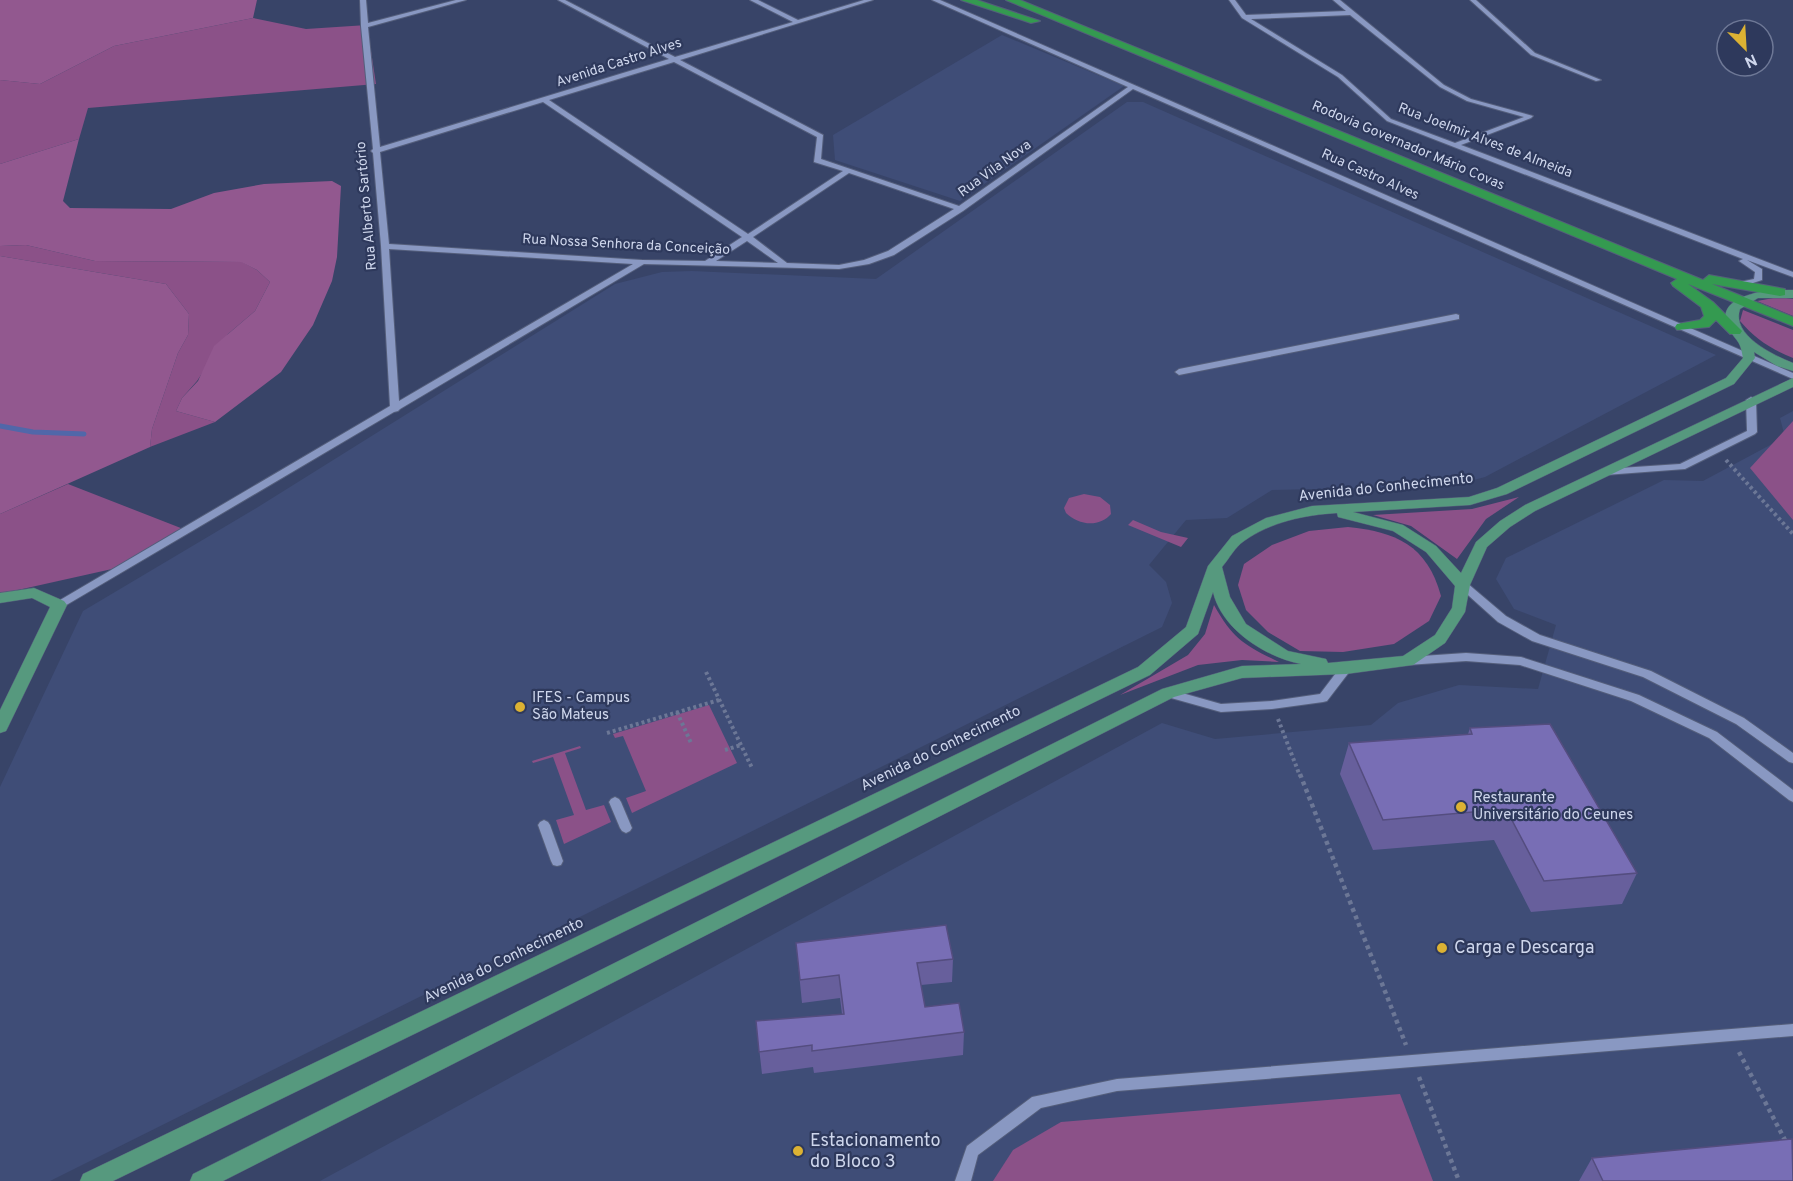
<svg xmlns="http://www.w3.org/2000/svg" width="1793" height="1181" font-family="Overpass,sans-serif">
  <rect width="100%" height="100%" fill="#384468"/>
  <g fill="#3f4d77">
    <polygon points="1002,35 1124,86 960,201 835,160 833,135"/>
    <polygon points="1127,102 1143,102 1716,355 1485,477 1451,486 1272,490 1227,518 1186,520 1149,565 1166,582 1172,603 1162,627 50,1181 0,1181 0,787 83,611 253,510 615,284 662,272 692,271 876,279"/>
    <polygon points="1793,411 1793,1181 320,1181 1162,723 1215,739 1371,725 1398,703 1459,685 1538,689 1556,625 1514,609 1496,579 1506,558 1664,480 1703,481 1785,437 1780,418"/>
  </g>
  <g fill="#8b5188">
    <polygon points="253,18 306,29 367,25 376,84 88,108 79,139 0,164 0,80 40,84 114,46"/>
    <polygon points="26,245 95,261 242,262 257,270 270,282 255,311 228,334 197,381 182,398 176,411 215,422 142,450 150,447 152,429 178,353 188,335 189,314 166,284 0,256 0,246"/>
    <polygon points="1779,297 1793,299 1793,316 1757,301"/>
    <path d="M1743,310l50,20v28c-22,-9 -38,-19 -53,-37z"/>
    <polygon points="1793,421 1793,520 1750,468"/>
    <polygon points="68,484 191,532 130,565 0,594 0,514"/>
    <path d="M1084,494l16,3 10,8 1,9c-12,14 -33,11 -45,-1l-2,-5 5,-10z"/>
    <polygon points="1519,497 1486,519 1457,559 1411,526 1373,515 1472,509"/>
    <polygon points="1133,520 1161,532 1188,538 1181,547 1128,525"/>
    <path d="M1348,527c48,5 79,18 93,69l-12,25 -35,23 -51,8 -43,-1 -32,-19 -22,-22 -8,-25 6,-21 28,-19 37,-14z"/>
    <path d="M1214,605c19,34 30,40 65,57l-37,-2 -44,5 -78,30 68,-40 17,-21z"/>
    <polygon points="709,705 737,763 632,813 626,798 646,791 623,736 615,738 613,734"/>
    <polygon points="580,746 581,748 565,753 586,810 604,805 611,822 564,844 556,820 574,815 553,757 533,763 532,761"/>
    <polygon points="1400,1094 1433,1181 993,1181 1013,1150 1061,1122"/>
  </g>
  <g fill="#92588f">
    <polygon points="0,0 257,0 253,18 114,46 40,84 0,80"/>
    <polygon points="79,139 63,201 70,208 171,209 214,193 264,184 332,181 341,186 337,257 332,281 313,325 281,372 215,422 176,411 182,398 198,381 214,346 255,311 270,282 257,270 241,262 95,261 26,245 0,246 0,164"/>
    <polygon points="0,256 166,284 189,314 188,335 178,353 152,429 150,447 0,514"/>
  </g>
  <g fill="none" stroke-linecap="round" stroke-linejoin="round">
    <polyline stroke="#5167a9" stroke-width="5" points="0,426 33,432 84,434"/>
    <g stroke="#545e7b" stroke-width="2">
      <g id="minor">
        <path d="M360,0h6l2,23 88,-23h10l-98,27 12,120 289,-88 -111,-59h7l110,57 118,-35 -43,-22h8l40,20 66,-20h9l-193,60 143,75 -2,24 138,47 169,-119 -196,-87h8l853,373v6l-660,-290 -170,122 -69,44 -25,9 -30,5 -195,-5 -244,145 -2,2 -4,1 -331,195h-8l-1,-2 1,-2 335,-197 -9,-160 -8,-93 -2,-2 2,-2 -12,-123zM674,62l143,75 -3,25 29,9 -95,63 -199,-134zM543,102l199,135 -37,24 -63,-1 -253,-16 -9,-92zM849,173l105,36 -66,42 -24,9 -25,5 -52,-2 -34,-26zM747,241l31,22 -62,-2zM389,249l244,15 -234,137z"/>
        <path d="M1229,0h6l11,15 100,-4 -13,-11h7l104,85 27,14 62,17 -2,2 -70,27 332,127v5l-46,-17 15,9v11l-21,7h-6v-4l19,-4 1,-7 -16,-11 4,-2 -356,-138 -49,-44 -96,-59zM1350,15l90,72 27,14 57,16 -69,26 -64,-24 -49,-44 -91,-56z"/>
        <polygon points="1470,0 1476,0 1535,53 1601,80 1596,81 1531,55"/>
        <polygon points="1456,314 1459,315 1459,319 1179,375 1175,372 1179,369"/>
        <polygon points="1751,397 1756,400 1757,432 1755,434 1685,469 1605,475 1600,472 1605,469 1680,464 1747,431 1746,400"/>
        <polygon points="1463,582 1467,583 1506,616 1540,635 1651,671 1744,718 1793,753 1793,763 1789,762 1736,724 1643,677 1532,641 1498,622 1459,587 1458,585 1459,583"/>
        <polygon points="1466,653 1521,657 1639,695 1717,732 1793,790 1793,802 1789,800 1709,738 1631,701 1520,665 1466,661 1407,665 1401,661 1407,657"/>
        <polygon points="1346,664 1350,665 1352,668 1350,671 1327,701 1323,702 1272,709 1221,712 1164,696 1162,693 1164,690 1168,689 1221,704 1272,701 1320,694 1342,665"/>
        <polygon points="615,797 619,799 621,802 632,828 630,831 626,833 622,831 620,828 609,802 611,799"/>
        <polygon points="544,820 548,822 550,825 563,861 561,865 557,866 553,865 551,861 538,825 540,822"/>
        <polygon points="1793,1024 1793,1036 1117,1091 1041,1108 978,1155 971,1181 955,1181 967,1146 1032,1097 1117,1079"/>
      </g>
    </g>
    <g stroke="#545e7b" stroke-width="1">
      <g id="major">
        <path d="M1773,290h20v8h-35l-18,11c-9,26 33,46 53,54v8l-16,-5 -23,-14 1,6 -21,26 -227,110 -37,11 -117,7 50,13 33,21 25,27 15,-31 24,-21 25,-16 268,-127v9l-258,124 -25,16 -23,20 -17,38 -5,27 -20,31 -32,22 -67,9 -104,4 -68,19 -951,484h-33l3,-7 969,-485 80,-23 59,-2c-35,-7 -79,-34 -88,-72l-15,42 -48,41 -1037,506h-33l3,-7 1055,-507 48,-40 22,-61 24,-30 34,-18 46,-12 157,-9 28,-9 229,-110 17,-20c-3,-19 -6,-15 -14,-29 -16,-29 25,-37 44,-39zM1337,513l1,4 55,14 33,21 29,34 -3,22 -17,27 -32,21 -75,7 -2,-4 -38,-8 -42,-27 -16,-27 -8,-30c7,-8 13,-20 22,-26 27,-19 60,-26 93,-28z"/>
        <polygon points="34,588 64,601 67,605 8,727 6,731 0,733 0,710 50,607 32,598 0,603 0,593"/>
      </g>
    </g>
    <g stroke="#545e7b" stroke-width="2">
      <g id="highway">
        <polygon points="961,0 977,0 1040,21 1031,23"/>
        <polygon points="1006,0 1020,0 1703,280 1709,275 1785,289 1785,295 1780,296 1712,284 1793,317 1793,326 1688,284 1713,302 1742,331 1740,334 1730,334 1716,320 1709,327 1677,330 1675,327 1677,324 1700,320 1704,316 1701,307 1673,286 1671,283 1677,279"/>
      </g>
    </g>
    <g stroke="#6c7796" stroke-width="4" stroke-dasharray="3 3" stroke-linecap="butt">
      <polyline points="1726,460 1793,534"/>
      <polyline points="706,672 752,768"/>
      <polyline points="677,712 691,743"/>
      <polyline points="1278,719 1300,776"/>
      <polyline points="607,733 719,700"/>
      <polyline points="725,750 741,745"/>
    </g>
    <g stroke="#6c7796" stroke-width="4.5" stroke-dasharray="4 4" stroke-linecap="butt">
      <polyline points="1300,774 1406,1045"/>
      <polyline points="1739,1052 1787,1144"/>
      <polyline points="1419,1077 1459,1181"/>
    </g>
    <use href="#minor" fill="#8998c2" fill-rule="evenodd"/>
    <use href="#major" fill="#56997e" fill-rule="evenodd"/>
    <use href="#highway" fill="#349a50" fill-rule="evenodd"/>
  </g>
  <g fill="#675f9c">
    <polygon points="1470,728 1637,873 1622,904 1531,912 1494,840 1373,850 1340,774 1349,743 1468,734"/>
    <polygon points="796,943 953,959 952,982 921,985 925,1007 964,1032 963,1055 814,1073 813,1067 762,1074 756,1021 842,1014 840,998 802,1003"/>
    <polygon points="1592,1158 1793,1181 1579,1181"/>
  </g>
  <g fill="#786eb5" stroke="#544d7f" stroke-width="1.5">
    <polygon points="1550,724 1637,873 1544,881 1506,809 1383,820 1349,743 1472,734 1470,728"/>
    <polygon points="946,925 953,959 917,963 925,1007 959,1003 964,1032 812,1051 812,1045 759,1052 756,1021 844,1014 839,975 800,980 796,943"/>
    <polygon points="1792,1139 1793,1181 1603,1181 1592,1158"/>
  </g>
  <g fill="#dcb233" stroke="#2e395c" stroke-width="2">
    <circle cx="520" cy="707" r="6"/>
    <circle cx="1461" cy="807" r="6"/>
    <circle cx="1442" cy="948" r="6"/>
    <circle cx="798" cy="1151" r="6"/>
  </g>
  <g text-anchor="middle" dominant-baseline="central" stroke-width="4.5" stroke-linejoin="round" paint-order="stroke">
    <g font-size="14" fill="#ced6ec" stroke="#2e395c">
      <text transform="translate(619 63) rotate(-18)">Avenida Castro Alves</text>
      <text transform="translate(1485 141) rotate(21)">Rua Joelmir Alves de Almeida</text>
      <text transform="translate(1408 146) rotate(23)">Rodovia Governador Mário Covas</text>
      <text transform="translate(995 169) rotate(-36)">Rua Vila Nova</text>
      <text transform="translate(1370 175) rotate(24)">Rua Castro Alves</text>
      <text transform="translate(367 206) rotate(-95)">Rua Alberto Sartório</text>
      <text transform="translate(626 245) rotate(3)">Rua Nossa Senhora da Conceição</text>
    </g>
    <g font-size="15" fill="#ced6ec" stroke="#2e395c">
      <text transform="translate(1386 488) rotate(-6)">Avenida do Conhecimento</text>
      <text transform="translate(941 749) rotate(-26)">Avenida do Conhecimento</text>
      <text transform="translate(504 961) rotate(-26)">Avenida do Conhecimento</text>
    </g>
    <g font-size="15" fill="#ced6ec" stroke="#2e395c" text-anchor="start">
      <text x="532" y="698">IFES - Campus<tspan x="532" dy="17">São Mateus</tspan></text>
      <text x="1473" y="798">Restaurante<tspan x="1473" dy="17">Universitário do Ceunes</tspan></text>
    </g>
    <g font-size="18" fill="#ced6ec" stroke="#2e395c" text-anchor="start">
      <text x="1454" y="948">Carga e Descarga</text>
      <text x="810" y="1141">Estacionamento<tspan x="810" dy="21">do Bloco 3</tspan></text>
    </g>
  </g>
  <g transform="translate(1745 48) rotate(156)"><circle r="28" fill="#2e395c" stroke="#6e7896" stroke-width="1.5"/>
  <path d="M0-4.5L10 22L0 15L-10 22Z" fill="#dcb233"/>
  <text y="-9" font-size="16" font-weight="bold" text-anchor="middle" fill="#ced6ec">N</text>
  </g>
</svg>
